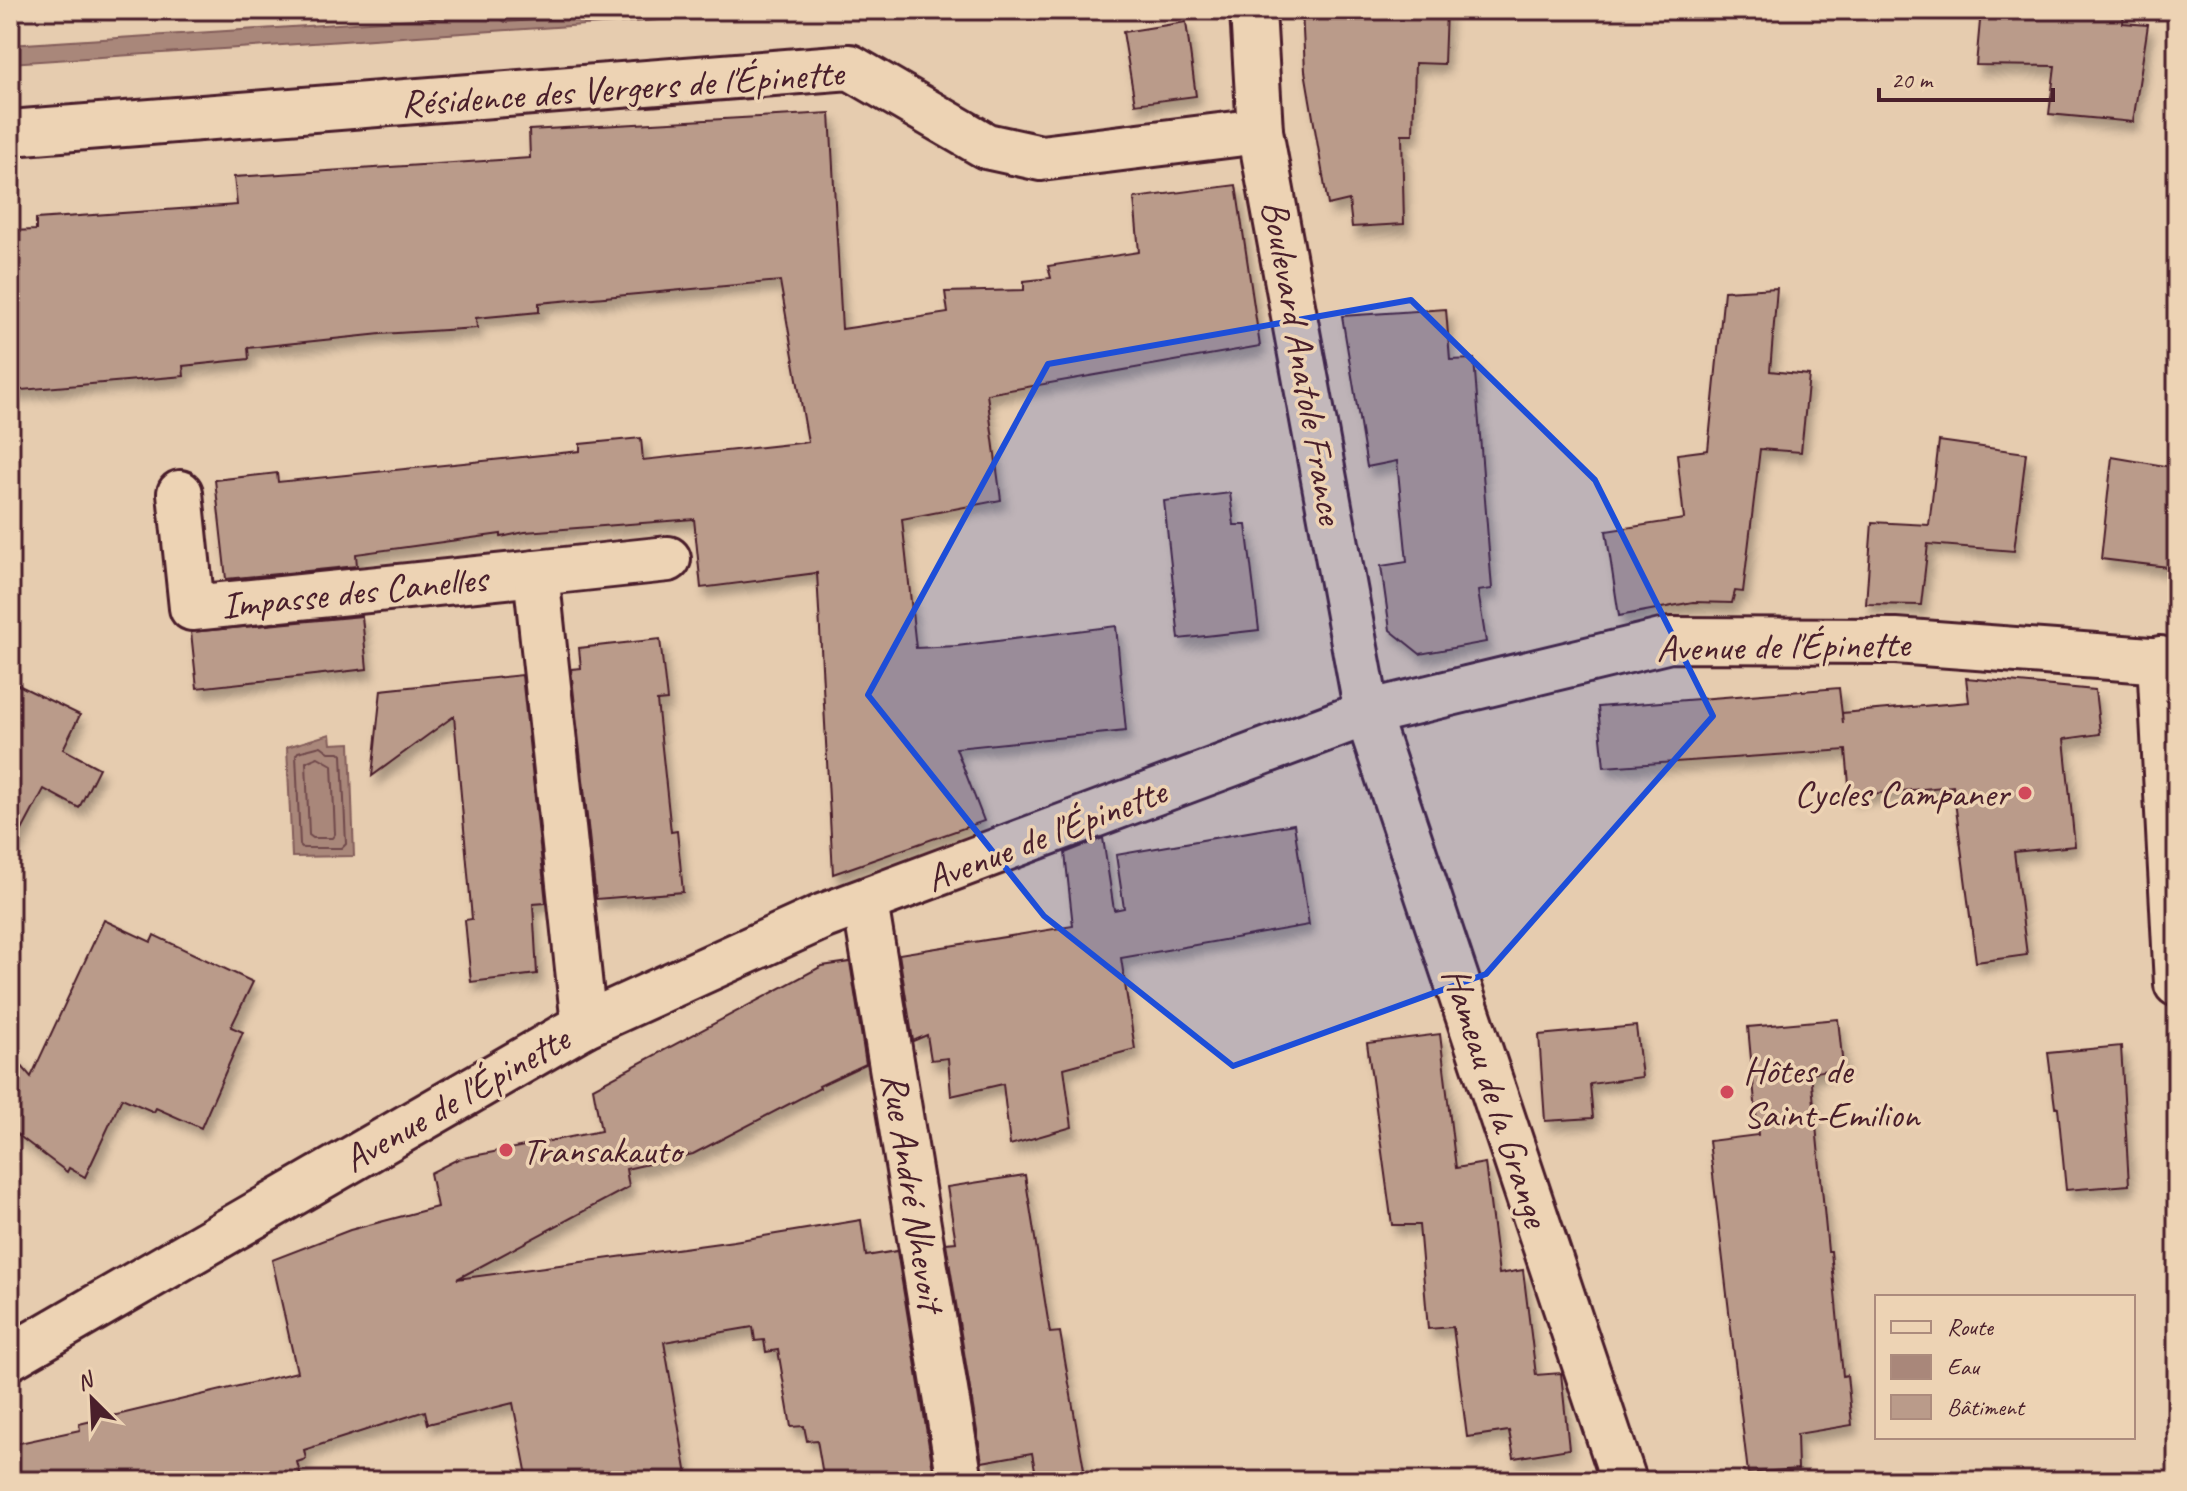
<svg xmlns="http://www.w3.org/2000/svg" width="2187" height="1491" font-family="Caveat,sans-serif">
  <defs>
    <filter id="shadow"><feDropShadow dx="5" dy="9" stdDeviation="4" flood-color="#0004"/></filter>
  </defs>
  <rect width="100%" height="100%" fill="#e6ccaf"/>
  <filter id="ink" filterUnits="userSpaceOnUse"><feTurbulence type="fractalNoise" baseFrequency=".0125" numOctaves="2"/><feDisplacementMap in="SourceGraphic" scale="16" xChannelSelector="R" yChannelSelector="G"/><feConvolveMatrix kernelMatrix="1 2 1 2 8 2 1 2 1" color-interpolation-filters="sRGB"/></filter>
  <g filter="url(#ink)">
    <g fill="#a9877a" stroke="#835d5a" stroke-width="2">
      <polygon points="554,10 811,10 10,63 10,45"/>
      <polygon points="330,734 331,744 350,743 354,856 292,857 287,747"/>
    </g>
    <g fill="none" stroke-linecap="round" stroke-linejoin="round">
      <g stroke="#70494b" stroke-width="2">
        <polyline points="502,10 501,19 505,22 689,10"/>
        <polygon points="321,746 329,752 339,752 342,755 346,844 342,848 303,848 300,845 296,755 298,752"/>
        <polygon points="318,757 332,765 335,834 332,838 313,838 309,835 306,762"/>
      </g>
    </g>
    <g fill="#ba9b8a" stroke="#4a1f2b" stroke-width="2" filter="url(#shadow)">
      <polygon points="1302,10 1446,10 1444,64 1415,63 1413,134 1402,134 1404,224 1352,227 1349,200 1328,205 1305,71"/>
      <polygon points="1981,10 2124,10 2123,23 2148,25 2133,122 2049,114 2055,66 1976,65"/>
      <polygon points="1186,22 1196,96 1135,104 1123,32"/>
      <polygon points="830,113 842,329 948,313 945,292 1024,290 1024,281 1051,278 1048,266 1139,252 1134,198 1236,185 1260,346 987,394 1001,500 902,519 916,648 957,646 1116,626 1126,731 956,748 984,821 833,874 817,573 701,588 694,519 525,532 501,537 501,534 356,554 357,566 226,579 215,480 277,473 278,482 580,451 580,444 641,438 643,460 808,442 780,281 539,303 539,312 476,318 477,328 381,334 248,348 249,359 183,366 184,376 10,391 10,231 36,230 36,219 237,205 234,177 530,158 529,130"/>
      <polygon points="1777,288 1770,371 1809,375 1801,452 1760,449 1743,592 1735,591 1732,603 1693,602 1619,616 1606,531 1684,519 1677,454 1708,450 1724,291"/>
      <polygon points="1446,309 1450,360 1474,359 1492,589 1478,591 1486,642 1420,654 1390,630 1381,566 1407,562 1397,461 1367,467 1342,316"/>
      <polygon points="1939,441 2026,453 2014,551 1928,544 1921,605 1866,604 1872,522 1929,525"/>
      <polygon points="2112,457 2177,468 2177,568 2101,559"/>
      <polygon points="1230,493 1234,525 1246,525 1259,630 1179,639 1164,501"/>
      <polygon points="362,616 367,669 197,688 191,632"/>
      <polygon points="660,639 667,700 657,701 671,832 677,831 683,892 596,899 571,669 581,668 579,648"/>
      <polygon points="522,675 546,903 533,904 537,974 471,982 465,920 472,919 454,716 372,776 381,690"/>
      <polygon points="1966,678 2095,690 2100,734 2064,739 2075,846 2014,852 2027,955 1976,962 1953,786 1850,796 1846,750 1604,767 1598,707 1839,688 1843,723 1842,713 1969,702"/>
      <polygon points="10,681 80,715 63,749 99,768 79,808 44,789 10,853"/>
      <polygon points="1294,824 1309,925 1121,958 1135,1049 1064,1068 1072,1127 1010,1145 1003,1084 951,1096 948,1058 931,1060 927,1035 913,1041 899,954 1073,926 1065,853 1103,838 1114,910 1124,908 1116,855"/>
      <polygon points="104,920 151,942 154,935 253,982 231,1027 243,1032 201,1128 156,1108 154,1112 122,1098 85,1177 69,1168 67,1172 10,1129 10,1052 31,1077"/>
      <polygon points="850,962 866,1064 819,1086 820,1088 693,1154 626,1169 629,1187 457,1279 734,1241 861,1220 866,1256 897,1251 933,1470 925,1472 926,1481 824,1481 817,1440 807,1441 804,1426 791,1427 778,1350 766,1352 764,1340 755,1341 753,1327 664,1342 688,1481 528,1481 513,1403 428,1424 425,1411 304,1450 306,1459 297,1462 302,1481 10,1481 10,1445 80,1430 79,1424 297,1372 272,1260 350,1230 437,1207 430,1173 458,1159 601,1131 593,1088 822,966"/>
      <polygon points="1838,1019 1843,1067 1811,1073 1828,1251 1831,1251 1843,1376 1847,1375 1852,1425 1797,1434 1798,1469 1748,1473 1709,1141 1758,1135 1748,1027"/>
      <polygon points="1636,1026 1642,1077 1590,1084 1593,1118 1545,1121 1539,1035"/>
      <polygon points="1440,1034 1456,1168 1485,1163 1499,1274 1523,1270 1536,1375 1561,1373 1569,1449 1514,1458 1509,1431 1467,1437 1453,1327 1428,1329 1419,1225 1392,1225 1367,1043"/>
      <polygon points="2121,1046 2129,1185 2066,1190 2058,1108 2055,1107 2048,1053"/>
      <polygon points="1025,1175 1050,1333 1060,1332 1086,1481 1037,1481 1032,1453 982,1462 946,1243 956,1242 947,1187"/>
    </g>
    <g fill="none" stroke-linecap="round" stroke-linejoin="round">
      <g stroke="#4a1f2b" stroke-width="50">
        <g id="minor">
          <polyline points="1253,10 1260,131 1367,713 1624,1481"/>
          <polyline points="10,133 850,67 986,146 1041,158 1260,131"/>
          <polyline points="180,493 192,608 536,573"/>
          <polyline points="2160,659 2177,984"/>
          <polyline points="865,902 960,1481"/>
          <polyline points="584,1025 536,573 668,559"/>
          <polyline points="10,1357 584,1025 824,916 1367,713 1670,640 1896,641 2177,662"/>
        </g>
      </g>
      <use href="#minor" stroke="#edd3b4" stroke-width="44"/>
    </g>
  </g>
  <path fill="#1d4ed8" fill-opacity="0.2" stroke="#1d4ed8" stroke-width="6" stroke-linejoin="round" d="M1411,300l184,180 118,236 -227,258 -253,92 -189,-150 -176,-221 180,-331z"/>
  <g fill="#d1495b" stroke="#edd3b4" stroke-width="3">
    <circle cx="2025" cy="793" r="8"/>
    <circle cx="1727" cy="1092" r="8"/>
    <circle cx="506" cy="1150" r="8"/>
  </g>
  <g text-anchor="middle" dominant-baseline="central" stroke-width="7" stroke-linejoin="round" paint-order="stroke">
    <g font-size="38" fill="#4a1f2b" stroke="#edd3b4">
      <text transform="translate(622 88) rotate(-4)">Résidence des Vergers de l'Épinette</text>
      <text transform="translate(1303 362) rotate(80)">Boulevard Anatole France</text>
      <text transform="translate(354 592) rotate(-6)">Impasse des Canelles</text>
      <text transform="translate(1783 646) rotate(-1)">Avenue de l'Épinette</text>
      <text transform="translate(1046 835) rotate(-21)">Avenue de l'Épinette</text>
      <text transform="translate(1496 1097) rotate(72)">Hameau de la Grange</text>
      <text transform="translate(456 1099) rotate(-30)">Avenue de l'Épinette</text>
      <text transform="translate(913 1192) rotate(81)">Rue André Nhevoit</text>
    </g>
    <g font-size="38" fill="#4a1f2b" stroke="#edd3b4" text-anchor="start">
      <text x="2009" y="793" text-anchor="end">Cycles Campaner</text>
      <text x="1743" y="1070">Hôtes de<tspan x="1743" dy="44">Saint-Emilion</tspan></text>
      <text x="522" y="1150">Transakauto</text>
    </g>
  </g>
  <rect width="2187" height="1491" fill="none" stroke="#edd3b4" stroke-width="40"/>
  <rect x="20" y="20" width="2147" height="1451" fill="none" stroke="#4a1f2b" stroke-width="3" filter="url(#ink)"/>
  <rect x="1875" y="1295" width="260" height="144" fill="#edd3b4" stroke="#ac8b7d" stroke-width="2"/>
  <rect x="1891" y="1321" width="40" height="12" fill="#edd3b4" stroke="#ac8b7d" stroke-width="2"/>
  <text x="1947" y="1335" font-size="24" fill="#4a1f2b">Route</text>
  <rect x="1891" y="1355" width="40" height="24" fill="#a9877a" stroke="#ac8b7d" stroke-width="2"/>
  <text x="1947" y="1375" font-size="24" fill="#4a1f2b">Eau</text>
  <rect x="1891" y="1395" width="40" height="24" fill="#ba9b8a" stroke="#ac8b7d" stroke-width="2"/>
  <text x="1947" y="1415" font-size="24" fill="#4a1f2b">Bâtiment</text>
  <g transform="translate(92 1399) rotate(336)" stroke="#edd3b4" stroke-width="6" paint-order="stroke">
  <path d="M0-6L14 30L0 20L-14 30Z" fill="#4a1f2b"/>
  <text y="-12" font-size="22" font-weight="bold" text-anchor="middle" fill="#4a1f2b">N</text>
  </g>
  <path d="M1879 88v12h174v-12" fill="none" stroke="#4a1f2b" stroke-width="4"/>
  <text x="1891" y="88" font-size="24" fill="#4a1f2b" stroke="#edd3b4" stroke-width="6" paint-order="stroke">20 m</text>
</svg>
